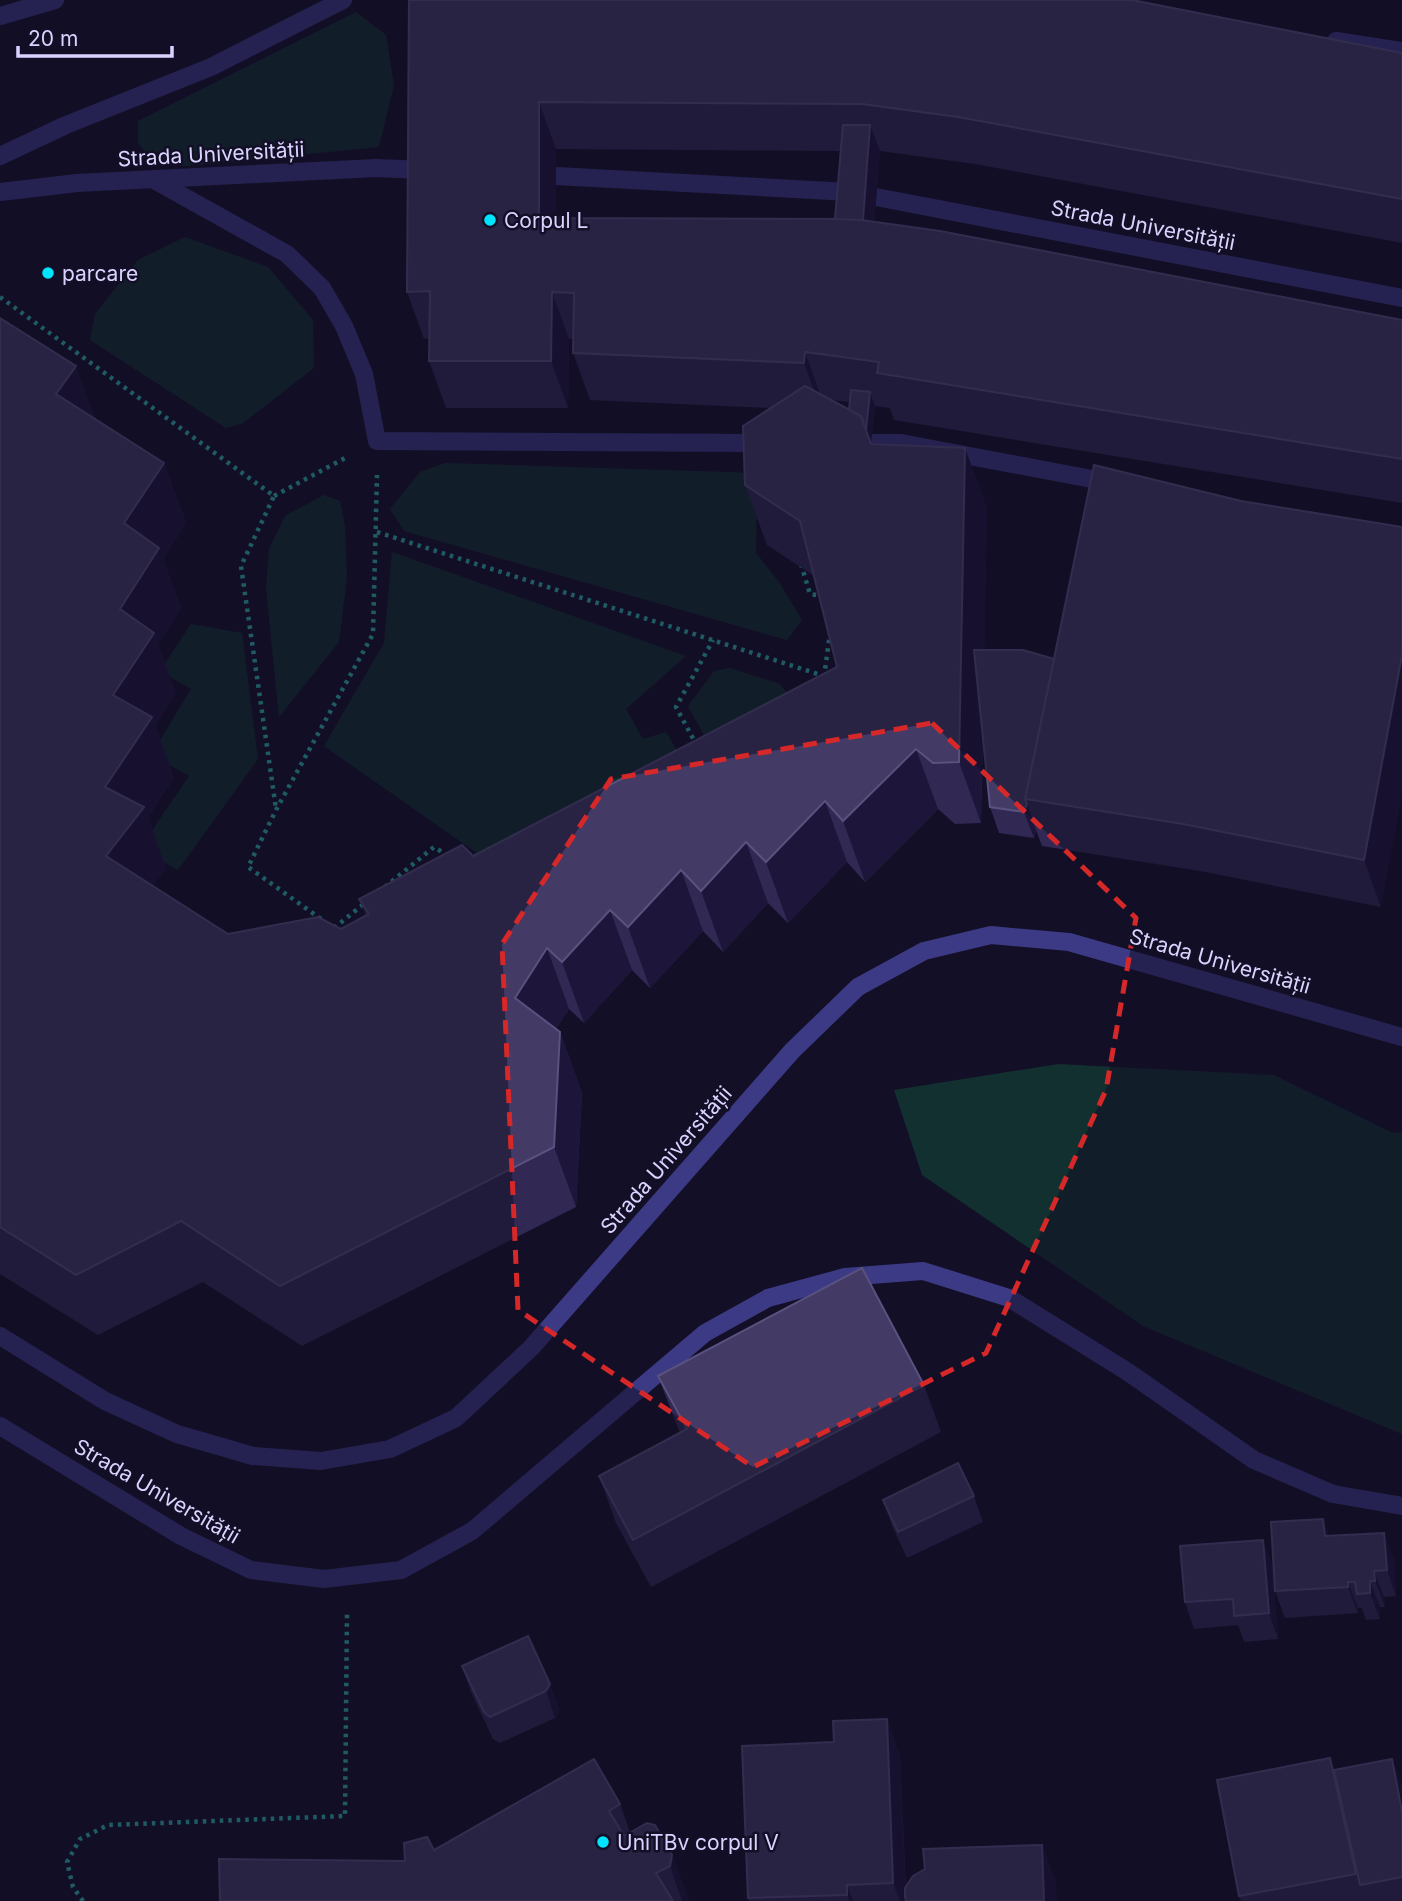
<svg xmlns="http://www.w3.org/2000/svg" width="1402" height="1901" viewBox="0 0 1402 1901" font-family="Inter,sans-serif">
<rect width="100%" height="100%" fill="#130f26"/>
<g fill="#12302f">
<polygon points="356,12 386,35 394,85 379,147 187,166 155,165 138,143 138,121"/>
<polygon points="185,237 268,267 313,320 314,368 243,423 226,428 90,340 95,314 138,260"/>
<polygon points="445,463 757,473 756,553 779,582 802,620 787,640 404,531 390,509 420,472"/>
<polygon points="324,495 340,501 345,526 347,577 339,642 279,717 266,588 269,549 285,516"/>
<polygon points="392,552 686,656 626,709 643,739 666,732 688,769 494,865 324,746 384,643"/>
<polygon points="191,624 242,633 258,759 178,870 140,848 189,776 151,755 191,689 160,671"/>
<polygon points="730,668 780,684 801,711 705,737 688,706 714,671"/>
<polygon points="1058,1064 1274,1075 1393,1133 1402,1132 1402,1434 1143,1326 922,1175 894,1090"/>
</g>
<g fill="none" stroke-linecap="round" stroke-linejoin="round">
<g stroke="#2fb8b0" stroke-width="4.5" stroke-dasharray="3.5 5" stroke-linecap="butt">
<polyline points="0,297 274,496 241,566 276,809"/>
<polyline points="274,496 347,457"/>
<polyline points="377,532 824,676"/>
<polyline points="801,564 810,594 823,596"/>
<polyline points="824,677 830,633"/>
<polyline points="697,746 676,707 713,640"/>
<polyline points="385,887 434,847 450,857"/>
<polyline points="321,919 248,867 276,810 373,634 377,475"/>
<polyline points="334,928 365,903"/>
<polyline points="83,1901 73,1887 67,1862 80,1839 108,1825 345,1816 347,1612"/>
</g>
<g stroke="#3d3a85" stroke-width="18">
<polyline points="0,16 55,0"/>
<polyline points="1336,41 1402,51"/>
<polyline points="0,156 66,125 211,67 343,0"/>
<polyline points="154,180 287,254 322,288 344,326 364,374 377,441 767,443"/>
<polyline points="848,443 901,443 1113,483"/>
</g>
<g stroke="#3d3a85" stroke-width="18">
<polyline points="556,176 849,192"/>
<polyline points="0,192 77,183 376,168 425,170"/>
<polyline points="876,197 1402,298"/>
<polyline points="0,1336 105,1401 177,1434 253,1456 321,1461 390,1449 456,1418 531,1348 792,1051 858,987 924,951 991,935 1069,942 1402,1037"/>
<polyline points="0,1426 181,1536 251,1570 324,1579 401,1570 472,1531 705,1333 768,1298 845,1277 923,1271 1009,1298 1128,1372 1254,1460 1333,1494 1402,1506"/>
</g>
</g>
<g fill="#312854" fill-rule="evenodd">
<path d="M409 0 1402 53V243L975 164 880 151 874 222 1402 320V503L894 420 890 408 875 406 871 443 965 448 987 509 984 650 1054 659 1241 501 1381 907 1200 871 1042 846 1036 830 1034 838 999 833 990 807 983 736 981 823 955 824 938 809 865 882 847 862 788 923 768 903 723 952 703 931 650 988 632 970 584 1023 569 1009 556 1029 560 1032 582 1093 576 1207 302 1346 203 1282 98 1335 0 1274V318L95 419 164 463 186 523 163 559 181 608 158 644 176 694 155 725 174 778 148 817 166 868 152 886 228 934 341 929 366 916 359 899 473 856 837 667 814 576 767 545 745 485 771 408 590 400 573 353V339H569L568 408H446L429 361 430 338 424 339 407 292ZM556 149 840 151 835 219 556 218ZM830 400 850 402 849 410Z"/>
<polygon points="658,1376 924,1385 941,1432 651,1587 616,1523 599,1476 680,1433 676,1423"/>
<polygon points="974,1496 983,1522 907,1558 892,1526 883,1500"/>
<polygon points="1329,1536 1394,1559 1396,1596 1384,1597 1385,1607 1380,1607 1380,1619 1366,1620 1362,1608 1358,1608 1358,1613 1285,1618 1275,1591"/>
<polygon points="1263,1540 1272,1566 1278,1639 1244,1642 1238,1625 1194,1629 1185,1602"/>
<polygon points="462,1666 550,1684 559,1710 555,1718 500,1743 493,1739 471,1692"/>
<polygon points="887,1719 900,1757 906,1888 1042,1845 1056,1883 906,1901 749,1901 748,1898 834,1742"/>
<polygon points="1330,1758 1334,1770 1392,1759 1402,1787 1402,1901 1241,1901 1239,1896"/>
<polygon points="620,1804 630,1832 672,1855 689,1901 220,1901 405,1861 434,1850"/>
</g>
<g fill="#1d163a">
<polygon points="539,102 556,149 556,265 539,218"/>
<polygon points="870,125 880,151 871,266 861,240"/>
<polygon points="552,292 569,339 568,408 551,361"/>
<polygon points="805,352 822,399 821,410 804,363"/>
<polygon points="76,366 98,426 56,394"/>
<polygon points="870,392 875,406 871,443 864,456"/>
<polygon points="965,448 987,509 981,823 959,762"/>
<polygon points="164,463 186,523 163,559 181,608 158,644 176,694 155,725 174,778 148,817 166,868 128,917 106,856 105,787 120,609 124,523"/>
<polygon points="1402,655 1402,795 1381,907 1364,860"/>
<polygon points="916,749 938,809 865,882 843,821"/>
<polygon points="825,801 847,862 788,923 766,862"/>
<polygon points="1027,804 1036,830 1034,838 1024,812"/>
<polygon points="746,842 768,903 723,952 701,891"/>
<polygon points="681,870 703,931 650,988 628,927"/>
<polygon points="610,910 632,970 584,1023 562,962"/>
<polygon points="547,948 569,1009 537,1058 515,998"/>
<polygon points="560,1032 582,1093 576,1207 554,1147"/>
<polygon points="1323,1519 1332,1545 1325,1536"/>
<polygon points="1384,1533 1394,1559 1396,1596 1387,1570"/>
<polygon points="1263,1540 1272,1566 1278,1639 1269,1613"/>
<polygon points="1374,1571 1384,1597 1385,1607 1375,1581"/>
<polygon points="1370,1581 1380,1607 1380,1619 1370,1593"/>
<polygon points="1348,1582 1358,1608 1358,1613 1348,1587"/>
<polygon points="550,1684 559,1710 555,1718 546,1691"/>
<polygon points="887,1719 900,1757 906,1901 900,1901 893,1883"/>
<polygon points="1330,1758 1344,1796 1360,1885 1356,1874"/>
<polygon points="1392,1759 1402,1785 1402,1812"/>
<polygon points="1042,1845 1056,1883 1057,1901 1044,1901"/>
<polygon points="672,1855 689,1901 682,1901 670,1866"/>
<polygon points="847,1885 853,1901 850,1901 847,1895"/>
</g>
<g fill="#433a66" stroke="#5a527e" stroke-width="2">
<polygon points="409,0 1132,0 1402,53 1402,199 958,117 862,104 539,102 539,218 854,219 940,231 1402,320 1402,459 877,373 879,362 805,352 804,363 573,353 574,293 552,292 551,361 429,361 430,291 407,292"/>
<polygon points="843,125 870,125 863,220 835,219"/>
<polygon points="0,318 76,366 56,394 164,463 124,523 159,548 120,609 154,633 113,695 152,717 105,787 144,807 106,856 228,934 318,917 341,929 369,914 359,899 462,845 473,856 837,667 800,521 745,485 743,426 805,386 861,416 871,444 965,448 959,762 933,763 916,749 843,821 825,801 766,862 746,842 701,891 681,870 628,927 610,910 562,962 547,948 515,998 560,1032 554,1147 280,1286 181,1221 76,1275 0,1227"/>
<polygon points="851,390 870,392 866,430 861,416 849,410"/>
<polygon points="1094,465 1241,501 1402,527 1402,655 1364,860 1183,824 1025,799"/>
<polygon points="974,650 1023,650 1054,659 1025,799 1027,804 1024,812 990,807"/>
<polygon points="862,1268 924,1385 633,1540 599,1476 687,1429 658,1376"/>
<polygon points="958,1463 974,1496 898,1532 883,1500"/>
<polygon points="1323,1519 1325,1536 1384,1533 1387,1570 1374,1571 1375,1581 1370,1581 1370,1593 1357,1594 1355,1582 1348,1582 1348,1587 1275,1591 1271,1522"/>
<polygon points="1263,1540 1269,1613 1234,1616 1233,1599 1185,1602 1180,1546"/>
<polygon points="528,1636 550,1684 546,1691 490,1717 484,1712 462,1666"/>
<polygon points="887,1719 893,1883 847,1885 847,1895 748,1898 742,1746 834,1742 833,1721"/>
<polygon points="1330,1758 1356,1874 1239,1896 1217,1780"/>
<polygon points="594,1759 620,1804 609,1811 624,1836 647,1823 655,1825 672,1855 670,1866 656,1873 673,1901 220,1901 219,1859 405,1861 404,1843 427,1837 434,1850"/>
<polygon points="1392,1759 1402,1812 1402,1877 1360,1885 1334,1770"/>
<polygon points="1042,1845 1044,1901 906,1901 905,1897 905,1888 913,1876 925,1869 923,1849"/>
</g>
<path d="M0 0H1402V1901H0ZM932 723 1136 918 1106 1090 986 1353 753 1467 518 1310 502 944 611 779Z" fill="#130f26" fill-opacity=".55" fill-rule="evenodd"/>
<path fill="none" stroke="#d62828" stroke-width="5" stroke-dasharray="14 9" stroke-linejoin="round" d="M932 723 1136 918 1106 1090 986 1353 753 1467 518 1310 502 944 611 779Z"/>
<g fill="#00e5ff" stroke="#130f26" stroke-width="2.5">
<circle cx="490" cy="220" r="7"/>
<circle cx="48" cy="273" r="7"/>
<circle cx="603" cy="1842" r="7"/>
</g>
<g text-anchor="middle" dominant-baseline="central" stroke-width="5" stroke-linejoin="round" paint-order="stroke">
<g font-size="21" fill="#d9d4ff" stroke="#130f26">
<text transform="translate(211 154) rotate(-3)">Strada Universității</text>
<text transform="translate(1143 225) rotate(11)">Strada Universității</text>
<text transform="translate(1220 961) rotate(16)">Strada Universității</text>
<text transform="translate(666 1160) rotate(-49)">Strada Universității</text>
<text transform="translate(157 1491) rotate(30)">Strada Universității</text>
</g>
<g font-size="21" fill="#d9d4ff" stroke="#130f26" text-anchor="start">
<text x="504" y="220">Corpul L</text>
<text x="62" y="273">parcare</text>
<text x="617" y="1842">UniTBv corpul V</text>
</g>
</g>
<path d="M18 46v10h154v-10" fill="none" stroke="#d9d4ff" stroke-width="3.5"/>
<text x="28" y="46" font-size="21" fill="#d9d4ff" stroke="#130f26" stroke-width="5" paint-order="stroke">20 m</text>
</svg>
